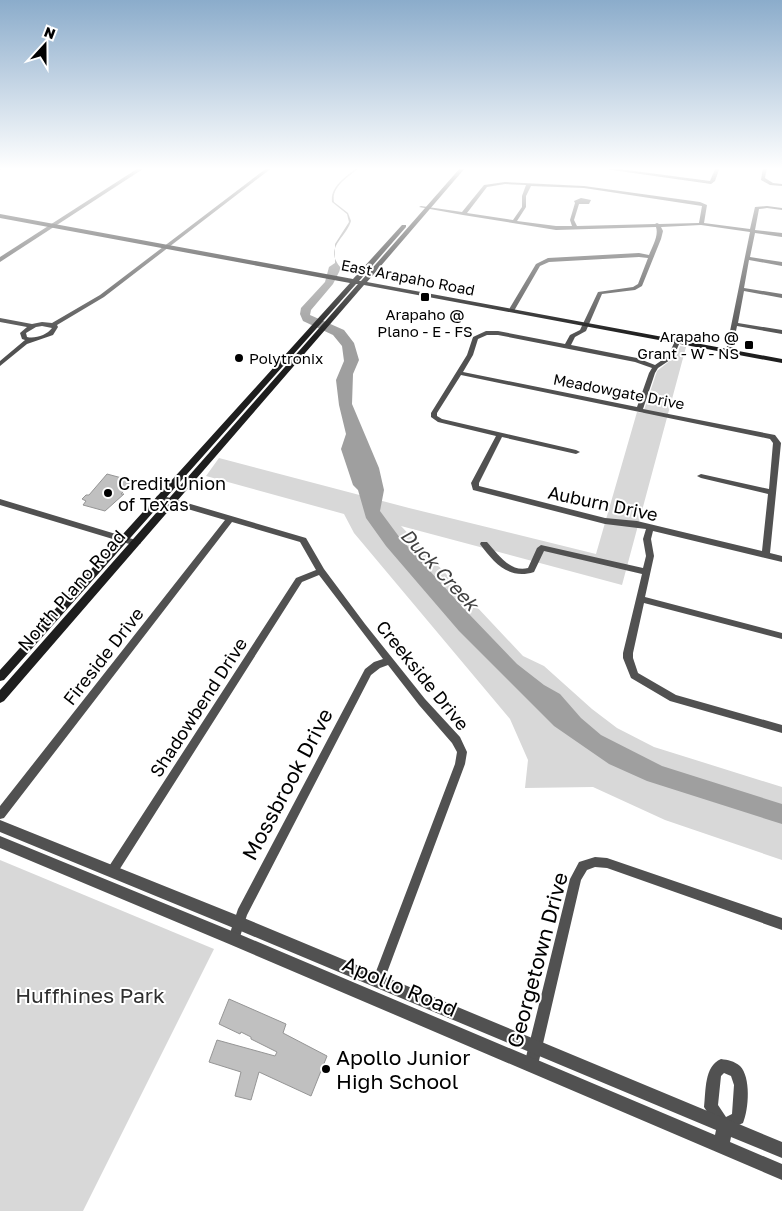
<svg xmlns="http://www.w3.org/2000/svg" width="782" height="1211" viewBox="0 0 782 1211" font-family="'Golos Text',sans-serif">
<rect width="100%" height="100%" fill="#fff"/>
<g fill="#d8d8d8">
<polygon points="680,346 686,347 622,585 401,526 523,656 544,666 592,709 617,728 654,747 782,787 782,860 665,820 593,787 525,788 528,760 510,719 354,533 344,514 206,476 219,458 409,508 596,554 637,412 643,413 657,371 677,355"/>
<polygon points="0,860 214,949 83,1211 0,1211"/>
</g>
<path fill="#9f9f9f" d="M358 167H360C350 176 331 186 334 202L348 213 351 221C346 238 323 248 341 268L333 284 311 310 310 315 344 330 354 343 359 360 353 374 352 404 379 468 384 490 380 511 400 538 468 613 517 664 544 685 560 694 581 718 601 735 662 766 782 804V824L647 781 609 764 554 726 459 631 386 546 366 518 358 490 353 485 341 449 346 434 339 405 336 380 344 361 342 346 333 335 303 321 300 314 301 308 325 282 329 267 335 263V244L349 222 347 214 332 202C330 186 347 176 358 167Z"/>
<g fill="#c0c0c0" stroke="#959595">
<polygon points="107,474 133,481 121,494 124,494 105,511 83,505 86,501 82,499 86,495 89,495"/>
<polygon points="229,999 286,1024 283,1033 327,1056 311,1096 259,1072 251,1100 235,1096 241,1072 209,1062 217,1040 275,1056 277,1052 251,1039 251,1037 241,1032 240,1034 219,1024"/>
</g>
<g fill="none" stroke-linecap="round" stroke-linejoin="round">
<g fill="#515151" fill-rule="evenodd">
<polygon points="0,167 6,167 0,170"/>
<path d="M268 167H273L104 297 57 325 58 327 53 335 27 344 0 366V361L25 340 22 339 20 333 27 327 0 322V318L32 324 42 322 52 323 100 295ZM42 326 52 328C47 335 35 339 27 337L26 333 36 327Z"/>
<polygon points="591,167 604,167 710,181 716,167 720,167 715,181 711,184"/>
<polygon points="763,167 767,167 765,178 773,183 782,184 782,186 770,185 761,180"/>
<path d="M505 182 584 186 700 202 707 205 704 223 750 229 755 207 767 206 782 208V210L767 208 759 209 755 230 782 233V237L755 233 750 257 782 262V266L749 260 744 288 782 294V298L744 291 738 323 782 330V334L737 326 732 351 729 353 726 351 750 232 701 225 661 227 663 231 661 239 642 286 635 290 602 294 586 331 575 337 571 345 637 358 655 365 668 356 675 341H679L680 342 673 358 658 368 655 373 643 409 775 435 781 443 770 553 782 556V562L653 531 651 539 654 556 645 597 782 633V639L644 603 633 653V658L638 673 676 695 782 725V733L670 701 631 678 623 658V653L642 574 544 551 534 572C509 580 494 563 480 544L481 542H487C497 553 510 573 528 568L537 548 541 545 643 568 646 556 643 539 646 529 605 524 473 490 471 483 496 436 438 422 431 417V413L467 355 473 337 486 331H498L565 344 570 335 580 330 598 292 633 287 638 284 648 258 639 257 549 262 540 266 514 311 509 312 508 311 536 264 548 258 639 253 649 255C652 247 659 236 656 227L556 230 463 215 419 207 421 206 462 212 484 185ZM505 184 526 185 522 196V207L513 220 467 213 487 187ZM531 186 584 188 702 206 699 223 659 224 657 223 655 224 577 226 574 220 579 204H589L591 200 581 198 574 201 575 203 570 220 572 226H556L517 221 526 207V196ZM487 335H498L635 362 652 368 649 373 637 407 463 372 473 355 478 339ZM461 375 770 439 773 443 769 489 701 474 697 476 701 478 768 494 762 551 637 521 605 518 479 486V483L502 437 576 454 580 452 576 450 442 419 437 416V413Z"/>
<polygon points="160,495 306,538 324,569 365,624 425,699 460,737 467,752 465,764 382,986 378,988 374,986 372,982 455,764 457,752 452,743 419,705 388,665 380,668 371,675 247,915 238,943 234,945 230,943 228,939 238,909 365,669 374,662 383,659 319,575 302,582 116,875 112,876 108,875 106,871 296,578 316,570 300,542 232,522 4,818 0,819 0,806 225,520 157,500 156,498 157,496"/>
<polygon points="595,857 607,858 782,918 782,930 607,868 595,867 587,870 581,880 538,1065 536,1070 531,1072 526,1070 524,1065 570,879 579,862"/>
<path d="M721 1059C728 1060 734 1061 740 1066 751 1077 749 1109 743 1123L724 1132 719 1130 704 1107C706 1091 704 1066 721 1059ZM724 1073 731 1076 734 1085 732 1114 726 1117 718 1105 721 1076Z"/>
</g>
<g fill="#515151" fill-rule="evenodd">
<polygon points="140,167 146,167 0,262 0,257"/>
<polygon points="0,499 139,541 141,543 136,546 0,505"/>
<polygon points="0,820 239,916 782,1142 782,1158 731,1137 730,1142 782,1164 782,1180 229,944 0,848 0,836 239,934 715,1135 716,1130 236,929 0,832"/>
</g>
<polygon fill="#1e1e1e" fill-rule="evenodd" points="461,167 466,167 367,282 782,359 782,363 364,285 4,701 0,703 0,690 358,284 356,284 4,680 0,681 0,670 350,283 0,218 0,214 353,279 402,225 406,225 406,227 359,281 361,281"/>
</g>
<linearGradient id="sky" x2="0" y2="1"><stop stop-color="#8baccb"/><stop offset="0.5" stop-color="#fff"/><stop offset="1" stop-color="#fff" stop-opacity="0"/></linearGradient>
<rect width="782" height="337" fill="url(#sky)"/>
<g fill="#000" stroke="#fff" stroke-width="2">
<rect x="420" y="292" width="10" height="10" rx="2.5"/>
<rect x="744" y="340" width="10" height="10" rx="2.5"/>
<circle cx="239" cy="358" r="5"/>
<circle cx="108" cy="493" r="5"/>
<circle cx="326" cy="1069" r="5"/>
</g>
<g text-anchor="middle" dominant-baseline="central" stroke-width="4" stroke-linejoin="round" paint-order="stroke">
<g font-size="15" fill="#000" stroke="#fff">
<text transform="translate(408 277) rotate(11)">East Arapaho Road</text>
<text transform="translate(619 391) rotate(11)">Meadowgate Drive</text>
</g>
<g font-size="15" fill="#000" stroke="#fff">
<text x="425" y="314">Arapaho @<tspan x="425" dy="17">Plano - E - FS</tspan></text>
<text x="739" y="336" text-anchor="end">Arapaho @<tspan x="739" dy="17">Grant - W - NS</tspan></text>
<text x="249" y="358" text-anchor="start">Polytronix</text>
</g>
<g font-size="18" fill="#000" stroke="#fff" text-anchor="start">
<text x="118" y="483">Credit Union<tspan x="118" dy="21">of Texas</tspan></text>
</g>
<g font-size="18" fill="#000" stroke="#fff">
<text transform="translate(603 503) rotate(12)">Auburn Drive</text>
<text transform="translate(71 590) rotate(-49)">North Plano Road</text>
<text transform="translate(103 656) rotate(-52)">Fireside Drive</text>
<text transform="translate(423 675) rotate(51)">Creekside Drive</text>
<text transform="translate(198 707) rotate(-57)">Shadowbend Drive</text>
</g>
<g font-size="19" font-style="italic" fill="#404040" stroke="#fff">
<text transform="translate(440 569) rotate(47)">Duck Creek</text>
</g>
<g font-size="21" fill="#000" stroke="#fff">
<text transform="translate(287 784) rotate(-62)">Mossbrook Drive</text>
<text transform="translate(537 960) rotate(-75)">Georgetown Drive</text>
<text transform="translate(400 986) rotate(23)">Apollo Road</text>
</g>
<g font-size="21" fill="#2f2f2f" stroke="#fff">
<text x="90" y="995">Huffhines Park</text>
</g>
<g font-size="21" fill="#000" stroke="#fff" text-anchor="start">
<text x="336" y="1057">Apollo Junior<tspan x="336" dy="24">High School</tspan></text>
</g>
</g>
<g transform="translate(45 45) rotate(21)" stroke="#ffffff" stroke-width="4" paint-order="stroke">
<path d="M0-4L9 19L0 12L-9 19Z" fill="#000000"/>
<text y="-8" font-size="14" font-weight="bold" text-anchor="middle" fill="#000000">N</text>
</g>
</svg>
